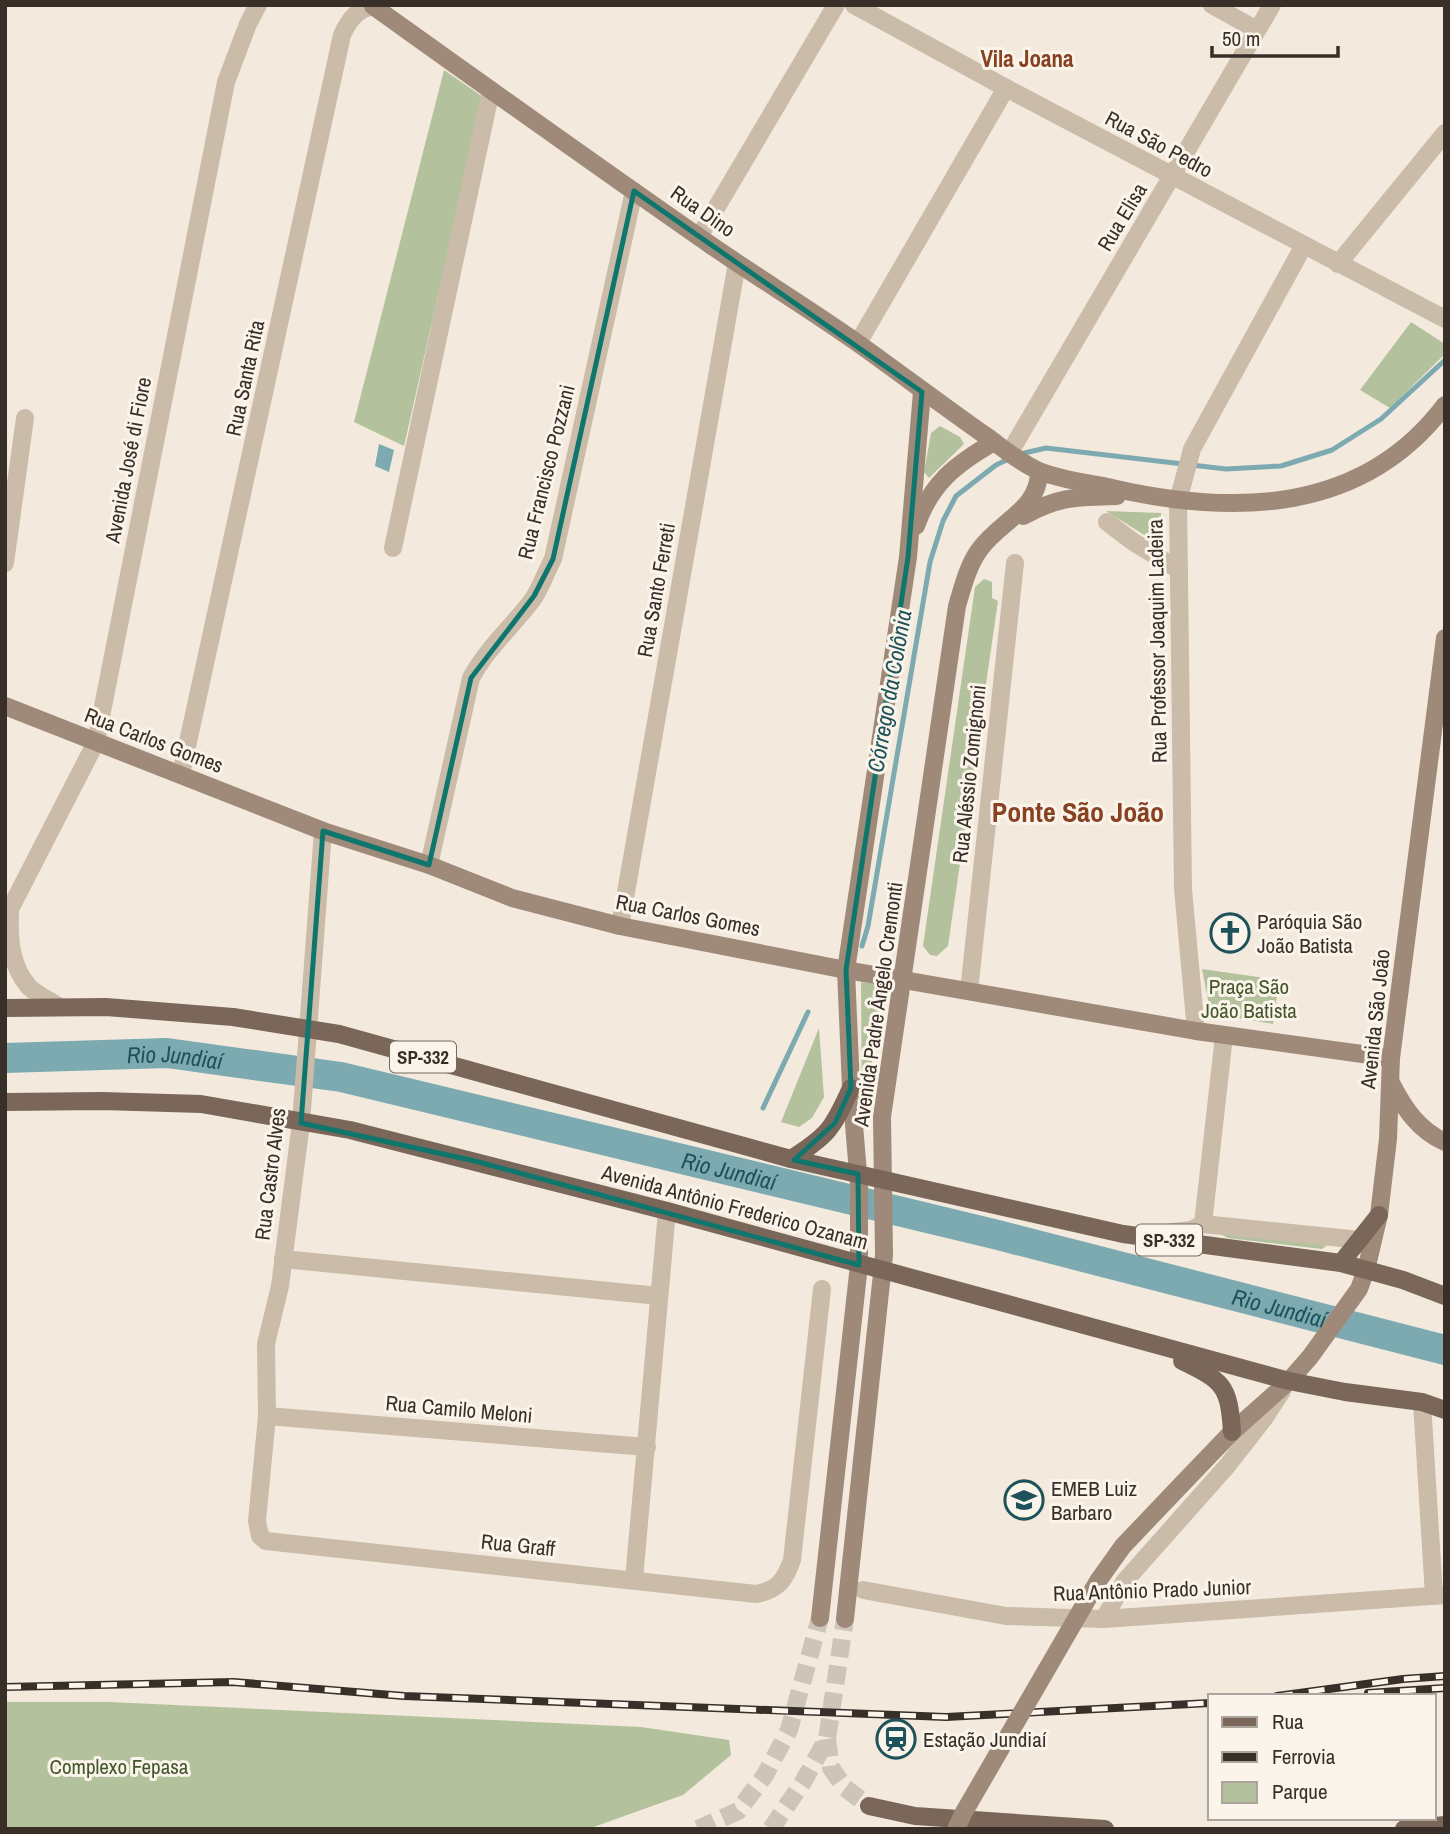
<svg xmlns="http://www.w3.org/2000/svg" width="1450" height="1834" viewBox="0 0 1450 1834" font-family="'Archivo Narrow',sans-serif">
<rect width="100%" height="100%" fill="#f3eadd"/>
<g fill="#b3c29d">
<polygon points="444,70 483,97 404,446 354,422"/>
<polygon points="1411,322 1445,344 1445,354 1390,408 1360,390"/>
<polygon points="940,426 960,437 964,444 929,478 924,472 931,433"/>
<polygon points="1106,511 1161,513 1162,546"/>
<polygon points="984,579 992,582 992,598 998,601 948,946 937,956 930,955 923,946 975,587"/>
<polygon points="1202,969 1279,980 1273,1024 1219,1015 1210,1010"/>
<polygon points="861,982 885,985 862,1121"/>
<polygon points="819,1028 824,1097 812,1118 799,1127 781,1122"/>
<polygon points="1218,1233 1325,1240 1326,1246 1322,1249 1313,1248 1228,1238"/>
<polygon points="5,1702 110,1702 641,1727 729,1740 731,1755 683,1795 588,1829 5,1829"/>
</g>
<polygon fill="#7caab0" points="379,444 394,450 389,472 375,466"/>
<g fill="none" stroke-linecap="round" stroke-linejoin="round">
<g stroke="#7caab0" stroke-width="5">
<polyline points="1020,454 1046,448 1226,469 1281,466 1332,450 1381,419 1445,360"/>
<polyline points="862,946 868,926 930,562 943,521 956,496 996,465 1011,458"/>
<polyline points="763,1108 808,1012"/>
</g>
<path stroke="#7caab0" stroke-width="30" id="s1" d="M5 1058 167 1053 341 1077 998 1235 1445 1350"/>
<g stroke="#cec5b9" stroke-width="18" stroke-dasharray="18 9" stroke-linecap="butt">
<polyline points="698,1829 738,1811 765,1775 789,1730 820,1618"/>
<polyline points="771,1829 803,1782 827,1739 845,1619"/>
</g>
<polyline stroke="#cec5b9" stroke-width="18" stroke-dasharray="18 9" stroke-linecap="butt" points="827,1739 831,1768 845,1788 869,1806"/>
<g stroke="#cbbba9" stroke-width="18">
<polyline points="854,5 1006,88 1445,319"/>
<polyline points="1212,5 1257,30"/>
<polyline points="699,237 836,5"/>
<polyline points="1338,264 1445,133"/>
<polyline points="858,343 1006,88"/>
<polyline points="1010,452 1272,5"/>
<polyline points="1107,522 1132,541 1179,570"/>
<polyline points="393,548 491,90"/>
<polyline points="5,563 25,418"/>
<path d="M181 774 342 35C349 20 356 10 373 6"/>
<path d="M323 831 301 1123 280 1286 266 1344 267 1416 257 1521 260 1536 266 1541 756 1594C778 1590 785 1580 792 1560L822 1289"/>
<path d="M429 865 471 678C487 648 513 626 533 599 541 587 546 572 553 559L634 191"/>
<polyline points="620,926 737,263"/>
<polyline points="969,991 1015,563"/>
<polyline points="1196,1031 1183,889 1178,501 1192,449 1304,245"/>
<polyline points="1203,1224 1224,1036"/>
<polyline points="1156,1234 1191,1230 1203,1224 1360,1240"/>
<polyline points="283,1259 659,1296"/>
<polyline points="1422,1402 1434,1596"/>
<polyline points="267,1416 647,1447"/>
<polyline points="634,1579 667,1211"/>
<polyline points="863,1590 1006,1616 1104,1619 1445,1595"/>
<polyline points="1104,1619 1124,1582 1227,1466 1263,1420 1282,1391"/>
</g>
<g stroke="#cbbba9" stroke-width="18">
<path d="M10 911C9 939 10 965 29 987 36 994 49 1000 58 1006"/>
<polyline points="5,919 96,742 226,82 248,24 258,5"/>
</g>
<g stroke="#9f8a7a" stroke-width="18">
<path d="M373 6C485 86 598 167 712 246 760 279 811 310 859 344 901 374 943 406 986 436 1003 448 1020 463 1039 471 1061 480 1089 483 1112 488 1234 516 1363 514 1445 405"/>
<path d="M1023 516C1060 496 1076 497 1117 496"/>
<path d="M916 526C931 483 956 464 994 442"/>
<polyline points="5,706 323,831 429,865 512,898 620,926 846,970 1196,1031 1391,1058"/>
<path d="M1391 1083C1404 1108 1418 1130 1445 1142"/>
<polyline points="1183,1483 1232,1432 1289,1381 1310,1357 1359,1289 1366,1270 1379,1215 1388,1139 1391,1058 1445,638"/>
<polyline points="820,1618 859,1265 859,1185 851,1088 846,970 908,557 922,392"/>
<path d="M845 1619 884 1255 882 1117 957 606C963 586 968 565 980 549 1000 521 1039 509 1039 472"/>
</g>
<g stroke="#7a675a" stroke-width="18">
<polyline points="5,1008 106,1007 233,1017 339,1034 791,1159 1123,1234 1341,1263 1403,1280 1445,1296"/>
<polyline points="5,1102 102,1101 201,1104 350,1130 667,1211 1289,1381 1345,1392 1422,1402 1445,1410"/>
<path d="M791 1159C829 1135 833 1128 851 1088"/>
<polyline points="1341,1263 1379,1215"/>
<path d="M1182 1361C1223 1381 1229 1385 1232 1432"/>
<polyline points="869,1806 915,1816 1105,1829"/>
<polyline points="1404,1829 1445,1825"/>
</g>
<g stroke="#382f29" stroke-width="8">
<g id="rail">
<polyline points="5,1687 233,1682 404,1696 946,1717 1210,1703"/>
<polyline points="1368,1693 1445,1688"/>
<polyline points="1277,1696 1403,1679 1445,1676"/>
</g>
</g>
<use href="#rail" stroke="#faf4ea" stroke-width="5" stroke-dasharray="16" stroke-linecap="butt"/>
<polyline stroke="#9f8a7a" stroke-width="18" points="956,1829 964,1812 1098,1581 1123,1546 1183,1483"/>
</g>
<path fill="none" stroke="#0f766e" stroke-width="5" stroke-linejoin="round" d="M634 191 922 392 908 557 846 970 851 1088 835 1123 794 1160 858 1174 859 1265 475 1161 301 1123 323 831 429 865 471 678 534 596 553 559Z"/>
<defs>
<g id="church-ring" transform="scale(2.0125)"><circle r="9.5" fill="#faf4ea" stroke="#1e525a" stroke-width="1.5"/><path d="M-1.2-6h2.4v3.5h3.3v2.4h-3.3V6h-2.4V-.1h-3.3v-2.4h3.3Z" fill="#1e525a"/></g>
<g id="school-ring" transform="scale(2.0125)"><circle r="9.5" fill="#faf4ea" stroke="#1e525a" stroke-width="1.5"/><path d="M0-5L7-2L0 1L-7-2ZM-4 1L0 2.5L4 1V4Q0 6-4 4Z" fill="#1e525a"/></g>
<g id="station-ring" transform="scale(2.0125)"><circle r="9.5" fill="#faf4ea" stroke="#1e525a" stroke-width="1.5"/><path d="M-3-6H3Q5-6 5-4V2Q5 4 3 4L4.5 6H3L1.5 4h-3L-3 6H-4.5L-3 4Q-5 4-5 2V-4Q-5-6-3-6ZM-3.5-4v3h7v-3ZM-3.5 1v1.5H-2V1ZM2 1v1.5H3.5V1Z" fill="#1e525a"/></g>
</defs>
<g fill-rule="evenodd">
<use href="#church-ring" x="1230" y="933"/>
<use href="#school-ring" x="1024" y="1500"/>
<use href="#station-ring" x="896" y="1739"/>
</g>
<g text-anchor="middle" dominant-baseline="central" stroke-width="6" stroke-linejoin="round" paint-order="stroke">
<g fill="#faf4ea" stroke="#726a63" stroke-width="2">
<rect x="390" y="1041.5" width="66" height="31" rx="5"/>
<rect x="1136" y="1224.5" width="66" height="31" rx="5"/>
</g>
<g font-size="19" font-weight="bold" fill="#382f29">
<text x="423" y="1057">SP-332</text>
<text x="1169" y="1240">SP-332</text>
</g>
<g font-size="21" fill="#382f29" stroke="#faf4ea">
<text transform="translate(1159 144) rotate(28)">Rua São Pedro</text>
<text transform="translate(703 211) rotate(35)">Rua Dino</text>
<text transform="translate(1122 217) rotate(-59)">Rua Elisa</text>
<text transform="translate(245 378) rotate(-78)">Rua Santa Rita</text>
<text transform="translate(128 460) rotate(-79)">Avenida José di Fiore</text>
<text transform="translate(546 472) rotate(-76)">Rua Francisco Pozzani</text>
<text transform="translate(656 590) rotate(-80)">Rua Santo Ferreti</text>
<text transform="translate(1157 641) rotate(-91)">Rua Professor Joaquim Ladeira</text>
<text transform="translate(154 740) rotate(21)">Rua Carlos Gomes</text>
<text transform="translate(969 774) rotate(-84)">Rua Aléssio Zomignoni</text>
<text transform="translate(688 915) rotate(11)">Rua Carlos Gomes</text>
<text transform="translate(878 1004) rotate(-82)">Avenida Padre Ângelo Cremonti</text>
<text transform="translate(1375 1019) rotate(-84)">Avenida São João</text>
<text transform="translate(270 1174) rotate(-83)">Rua Castro Alves</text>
<text transform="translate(735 1207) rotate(15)">Avenida Antônio Frederico Ozanam</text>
<text transform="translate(459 1409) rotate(5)">Rua Camilo Meloni</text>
<text transform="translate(518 1545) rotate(6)">Rua Graff</text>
<text transform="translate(1152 1590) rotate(-2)">Rua Antônio Prado Junior</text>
</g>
<g font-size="21" fill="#382f29" stroke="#faf4ea" text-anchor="start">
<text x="1257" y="921">Paróquia São<tspan x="1257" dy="24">João Batista</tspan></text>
<text x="1051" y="1488">EMEB Luiz<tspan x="1051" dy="24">Barbaro</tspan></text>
<text x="923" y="1739">Estação Jundiaí</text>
</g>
<g font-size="21" fill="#44572c" stroke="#faf4ea">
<text x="1249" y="986">Praça São<tspan x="1249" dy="24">João Batista</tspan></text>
<text x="119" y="1766">Complexo Fepasa</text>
</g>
<g font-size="23" font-weight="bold" fill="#884121" stroke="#faf4ea">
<text x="1027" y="58">Vila Joana</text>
</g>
<g font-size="23" font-style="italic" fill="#1e525a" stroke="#faf4ea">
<text transform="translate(889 691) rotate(-80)">Córrego da Colônia</text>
<text stroke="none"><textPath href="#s1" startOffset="170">Rio Jundiaí</textPath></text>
<text stroke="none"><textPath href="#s1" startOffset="737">Rio Jundiaí</textPath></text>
<text stroke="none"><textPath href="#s1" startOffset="1304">Rio Jundiaí</textPath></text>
</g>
<g font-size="28" font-weight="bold" fill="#884121" stroke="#faf4ea">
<text x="1078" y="812">Ponte São João</text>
</g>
</g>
<rect width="1450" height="1834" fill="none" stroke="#382f29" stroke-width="14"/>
<rect x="1208" y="1694" width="228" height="126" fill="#faf4ea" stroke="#aca59d" stroke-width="2"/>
<rect x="1222" y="1717" width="35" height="10" fill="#7a675a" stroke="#aca59d" stroke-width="2"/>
<text x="1272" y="1729" font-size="21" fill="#382f29">Rua</text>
<rect x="1222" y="1752" width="35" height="10" fill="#382f29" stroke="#aca59d" stroke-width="2"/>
<text x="1272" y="1764" font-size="21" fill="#382f29">Ferrovia</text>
<rect x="1222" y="1782" width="35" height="21" fill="#b3c29d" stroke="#aca59d" stroke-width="2"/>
<text x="1272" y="1799" font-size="21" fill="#382f29">Parque</text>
<path d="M1212 46v10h126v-10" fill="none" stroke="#382f29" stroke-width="3.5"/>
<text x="1222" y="46" font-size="21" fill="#382f29" stroke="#faf4ea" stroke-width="5" paint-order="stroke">50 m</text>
</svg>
